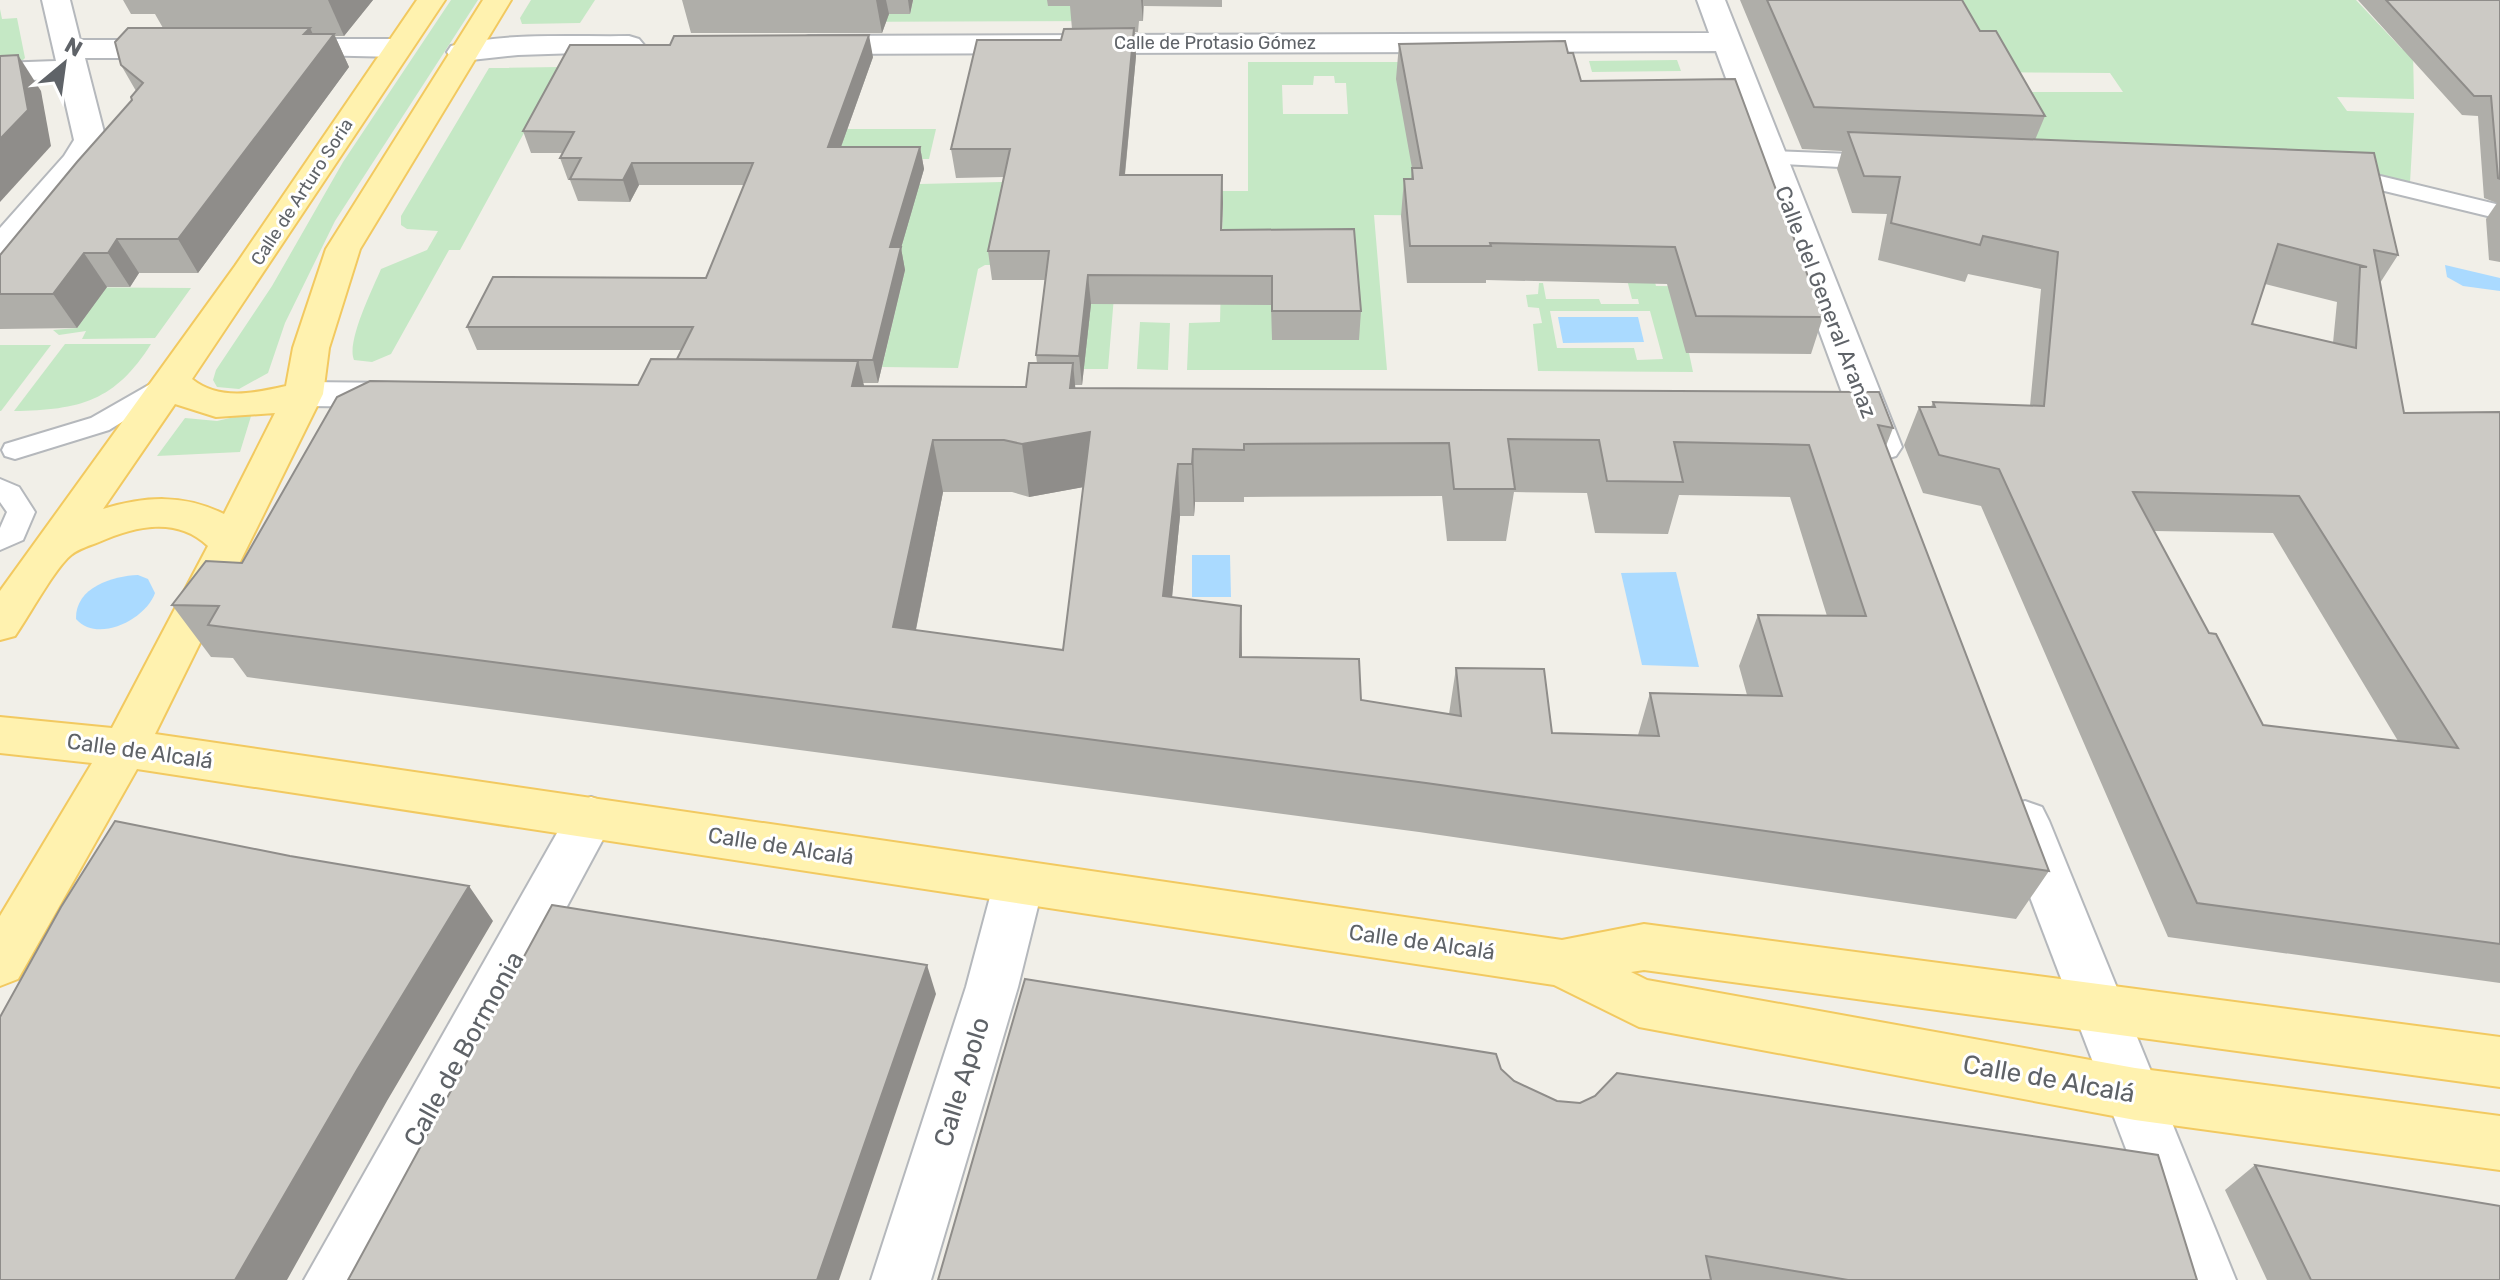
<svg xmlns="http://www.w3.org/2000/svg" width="2500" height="1280" viewBox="0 0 2500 1280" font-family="Rubik,sans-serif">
<rect width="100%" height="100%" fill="#f1efe8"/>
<g fill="#c5e8c5" fill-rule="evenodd">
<polygon points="451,0 478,0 335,221 285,323 268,373 239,389 217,387 213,380 216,370 272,286 343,162"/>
<polygon points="531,0 595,0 580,23 522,24 520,18"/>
<polygon points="826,0 910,14 913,0 1080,0 1123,21 818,22"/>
<polygon points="1925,0 2356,0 2402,49 2413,51 2414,99 2337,97 2347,111 2414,113 2410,183 2027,156 1991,92 2123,92 2110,73 1965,72"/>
<polygon points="0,9 2,19 17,18 25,58 23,60 0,62"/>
<polygon points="1677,60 1681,71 1592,72 1589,61"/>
<path d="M1248 62H1470L1629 188 1656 286 1763 287 1686 353H1689L1693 372 1538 371 1533 324 1542 323 1539 308 1528 307 1526 295 1538 294 1539 283H1543L1546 299H1599L1601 304H1639L1638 299H1632L1611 217 1374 215 1387 370H1187L1189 323 1220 322 1223 203 1118 248 1108 369H1083L1094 264 985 265 978 269 958 368 882 367 905 269 743 235 920 184 1002 182 998 204 1121 201 1124 191H1248ZM1314 76H1334L1335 83H1346L1348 114H1283L1282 85H1313ZM1550 311H1650L1663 359 1637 360 1634 348H1557Z"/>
<path d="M560 67 460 250H449L391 354 372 362 354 360C346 342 373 288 381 269L427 250 438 231 407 229 401 225V216L489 68Z"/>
<polygon points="830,129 936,129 929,159 820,159"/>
<polygon points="28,287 191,288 155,338 82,339 86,331 59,335 53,330 77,328 96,301"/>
<polygon points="1140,322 1170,323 1168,370 1137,369"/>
<path d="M65 344H151C115 401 80 410 14 411Z"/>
<polygon points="0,345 51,345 1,411 0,411"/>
<polygon points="252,413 240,452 157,456 185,418 217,421"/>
</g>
<g fill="#aadaff">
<polygon points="2445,265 2500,278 2500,291 2463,286 2447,277"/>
<polygon points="1558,317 1638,317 1644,342 1563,343"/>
<polygon points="1192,555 1230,555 1231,597 1192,597"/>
<polygon points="1676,572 1699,667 1642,665 1621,573"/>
<path d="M138 575 148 579 155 593C146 619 98 644 76 619 75 587 113 576 138 575Z"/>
</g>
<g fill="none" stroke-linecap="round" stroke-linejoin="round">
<g stroke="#b5b8bc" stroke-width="4">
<g id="service">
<polygon points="1772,151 1878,155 1889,162 1878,169 1764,163 1761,158 1764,153"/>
<polygon points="2342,172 2368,173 2500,205 2500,219 2368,187 2334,184 2331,179"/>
<polygon points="168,374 177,376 181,382 177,388 109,430 15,459 5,456 2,450 5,444 91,418"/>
<polygon points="0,479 19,487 35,512 23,540 0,550 0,528 7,512 0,502"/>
</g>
</g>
<g stroke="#b5b8bc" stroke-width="4">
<g id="minor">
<polygon points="42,0 70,0 80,40 175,40 186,43 190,49 186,55 175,58 85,58 106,140 89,168 12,256 0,259 0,228 64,156 74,140 60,79 0,81 0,63 56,61"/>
<polygon points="1697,0 1725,0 1902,447 1896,456 1882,460 1868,456 1862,447 1716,51 809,54 799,51 794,45 799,39 809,36 1709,33"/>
<path d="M629 36 639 39 644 45 639 51 518 55 462 61 451 58 447 52 451 46C508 32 571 37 629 36Z"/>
<polygon points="280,39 397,39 408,42 412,48 408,54 397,57 269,54 265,48 269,42"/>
<polygon points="304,382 402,383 415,386 421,395 415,404 402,407 304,406 291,403 285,394 291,385"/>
<polygon points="591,797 608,803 615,817 366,1280 304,1280 574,803"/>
<polygon points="2025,801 2042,807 2049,821 2236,1280 2176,1280 2001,821 2008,807"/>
<polygon points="1019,861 1037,867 1044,882 1018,987 931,1280 871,1280 966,987 994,882 1001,867"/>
</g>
</g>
<g stroke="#f2c960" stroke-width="4">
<path id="primary" d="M417 0H445L192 379C219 401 255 393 286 386L293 348 326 249 483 0H511L360 249 329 348 323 394 155 734 1562 940 1644 924 2500 1037V1087L1644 970 1631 972 1647 980 2135 1068 2500 1116V1170L2135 1120 1639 1027 1554 985 137 769 18 979 0 986V916L92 763 0 753V717L112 728 208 546C177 516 135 526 99 542 91 545 78 549 71 555 55 568 29 616 15 636L0 640V591L235 266ZM175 404 216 417 275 413 224 514C183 494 146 496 103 509Z"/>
</g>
<use href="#service" fill="#fff" fill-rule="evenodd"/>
<use href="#minor" fill="#fff" fill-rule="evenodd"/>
<use href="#primary" fill="#fff2af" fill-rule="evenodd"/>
</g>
<g fill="#afaea9" fill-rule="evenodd">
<polygon points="123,0 373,0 344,36 335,36 349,67 198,273 139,273 130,287 107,287 77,328 0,329 0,255 132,100 136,91 121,65 163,28 155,14 131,14"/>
<polygon points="682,0 913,0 910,14 889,14 882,33 691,33"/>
<path d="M1047 0H1222V7L1144 6 1143 21H1139L1138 32H1135L1136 56 1125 175H1222V230L1361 311 1359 340H1272L1271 305 1091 304 1082 385H1075V388L1860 392 1863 386 1865 392 1893 428 1886 446 2049 871 2016 919 1419 832 247 677 233 658 211 657 172 605 242 563 638 385 677 360 682 350H477L467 327 706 278 744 185H639L630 202 578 201 570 180H568L560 158 562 153H531L523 131 873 57 841 147H920L924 169 901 248 905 270 878 383H863L864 386 1026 387 1037 363 1036 355 1045 280H992L988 251 1004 177 956 178 951 149 1072 29 1070 6H1048ZM1083 487 1063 650 916 630 943 492H1012L1029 497ZM1514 492 1587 493 1595 533 1668 534 1679 495 1790 497 1827 616 1758 615 1739 666 1747 695 1650 693 1638 735 1552 733 1456 668 1449 714 1361 700 1242 657 1241 606 1172 597 1180 516H1194L1195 502H1244V497L1442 496 1447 541H1506Z"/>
<path d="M1740 0H1962L1980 31 2045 116 2035 140 2398 255 2380 283 2404 413 2500 412V983L2168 937 1981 506 1923 493 1904 445 1919 407H1931L1933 402 2030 406 2041 289 1968 274 1965 282 1878 260 1887 214 1852 213 1837 169 1842 151 1802 149ZM2265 284 2337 302 2333 343 2252 324ZM2154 531 2273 533 2398 741 2263 725 2209 633Z"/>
<polygon points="2358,0 2500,0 2500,262 2489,260 2486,219 2497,203 2484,198 2478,116 2462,115"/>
<polygon points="1399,44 1568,53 1581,81 1823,317 1811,354 1686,353 1667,284 1486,280 1486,283 1407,283 1401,216 1404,179 1411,179 1412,168 1396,79"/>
<polygon points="1501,1069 1514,1081 1557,1101 2197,1280 938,1280"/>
<polygon points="2255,1165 2500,1280 2267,1280 2225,1190"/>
</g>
<g fill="#8f8d8a">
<polygon points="328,0 373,0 344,36"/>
<polygon points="876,0 886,0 889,14 882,33"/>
<polygon points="908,0 913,0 910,14"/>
<polygon points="1141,0 1143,0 1143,21"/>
<polygon points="310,28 321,51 334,34 349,67 198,273 178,239 304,34"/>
<polygon points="1134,28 1136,56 1122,203 1120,175"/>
<polygon points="869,35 873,57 833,169 828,147"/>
<polygon points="18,55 41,91 51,146 0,202 0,139"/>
<polygon points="920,147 924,169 901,248 905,270 878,383 873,360 890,247"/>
<polygon points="632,163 639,185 630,202 623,180"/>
<polygon points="1222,175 1223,203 1221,259 1221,230"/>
<polygon points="117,239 139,273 130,287 108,253"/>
<polygon points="84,253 107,287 77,328 53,294"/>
<polygon points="1088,275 1091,304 1082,385 1079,356"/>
<polygon points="858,361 871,414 852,386"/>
<polygon points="1073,363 1078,416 1090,432 1095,485 1029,497 1022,444 1070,388"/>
<polygon points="933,440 943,492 906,679 893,627"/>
<polygon points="1193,449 1195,502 1194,516 1192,464"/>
<polygon points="1178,464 1180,516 1167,648 1163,596"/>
<polygon points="1241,606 1242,657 1240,657"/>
<polygon points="469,886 493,921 387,1101 287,1280 235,1280 357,1070"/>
<polygon points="927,965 936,994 839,1280 817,1280"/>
</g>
<g fill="#cccac5" stroke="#8f8d8a" stroke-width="2" fill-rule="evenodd">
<polygon points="1767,0 1962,0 1980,31 1996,31 2045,116 1814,107"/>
<polygon points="2386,0 2500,0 2500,179 2498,178 2491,96 2474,96"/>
<polygon points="128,28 310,28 304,34 334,34 178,239 117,239 108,253 84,253 53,294 0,294 0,255 77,162 132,100 131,97 143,83 121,65 115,42"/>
<polygon points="1134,28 1120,175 1222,175 1221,230 1354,229 1361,311 1272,311 1272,276 1088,275 1079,356 1036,355 1049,251 988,251 1010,149 951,149 977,40 1061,40 1064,29"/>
<polygon points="869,35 828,147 920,147 890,247 901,247 873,360 677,359 693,327 467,327 493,277 706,278 753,163 632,163 623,180 570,179 581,158 560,158 574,132 523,131 570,45 670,45 674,36"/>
<polygon points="1565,41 1568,53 1573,53 1581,81 1735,79 1823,317 1696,316 1675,247 1490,243 1491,246 1410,246 1404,179 1413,179 1412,168 1422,168 1399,44"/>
<polygon points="18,55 28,110 0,139 0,56"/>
<path d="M1848 132 2374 153 2398 255 2374 250 2404 413 2500 412V944L2197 903 1999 469 1939 455 1919 407H1935L1933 402 2044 406 2058 252 1983 236 1980 245 1891 223 1900 177 1864 176ZM2278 244 2367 267H2360L2356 348 2252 324ZM2133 492 2299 496 2458 748 2263 725 2216 634 2209 633Z"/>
<path d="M651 359 858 361 852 386 1026 387 1029 363H1073L1070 388 1862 392 1863 386 1865 392H1879L1893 428 1878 425 2049 871 1426 783 208 625 219 606 172 605 206 561 242 563 337 397 370 381 638 385ZM1090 432 1063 650 893 627 933 440H1004L1022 444ZM1508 439 1599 440 1607 481 1683 482 1674 442 1809 445 1866 616 1758 615 1782 696 1650 693 1659 736 1552 733 1544 669 1456 668 1461 716 1361 700 1359 659 1240 657 1241 606 1163 596 1178 464H1192L1193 449 1244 450V444L1449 443 1454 489H1515Z"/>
<polygon points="115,821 290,856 469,886 357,1070 235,1280 0,1280 0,1017 61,907"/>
<polygon points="552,905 927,965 817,1280 348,1280"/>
<polygon points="1025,979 1496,1054 1501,1069 1514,1081 1557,1101 1580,1103 1595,1096 1617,1073 2158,1155 2197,1280 1848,1280 1706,1256 1711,1280 938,1280"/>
<polygon points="2255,1165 2500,1206 2500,1280 2311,1280"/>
</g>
<g text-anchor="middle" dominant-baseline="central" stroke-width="6" stroke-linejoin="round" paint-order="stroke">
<g font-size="18" fill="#5f6368" stroke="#fff">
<text x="1215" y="43">Calle de Protasio Gómez</text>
<text transform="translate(302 192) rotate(-57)">Calle de Arturo Soria</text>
</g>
<g font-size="22" fill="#5f6368" stroke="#fff">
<text transform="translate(1826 302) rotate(69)">Calle del General Aranaz</text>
<text transform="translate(140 751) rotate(8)">Calle de Alcalá</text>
<text transform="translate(781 846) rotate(9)">Calle de Alcalá</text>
<text transform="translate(1422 942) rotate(8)">Calle de Alcalá</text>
</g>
<g font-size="26" fill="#5f6368" stroke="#fff">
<text transform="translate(464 1049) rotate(-61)">Calle de Bormonia</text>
<text transform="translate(2049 1079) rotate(10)">Calle de Alcalá</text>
<text transform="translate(962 1082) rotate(-73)">Calle Apolo</text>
</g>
</g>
<g transform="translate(64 64) rotate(29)" stroke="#ffffff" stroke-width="6" paint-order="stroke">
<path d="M0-6L14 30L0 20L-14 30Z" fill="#5f6368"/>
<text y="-12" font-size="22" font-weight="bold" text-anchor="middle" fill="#5f6368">N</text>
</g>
</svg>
